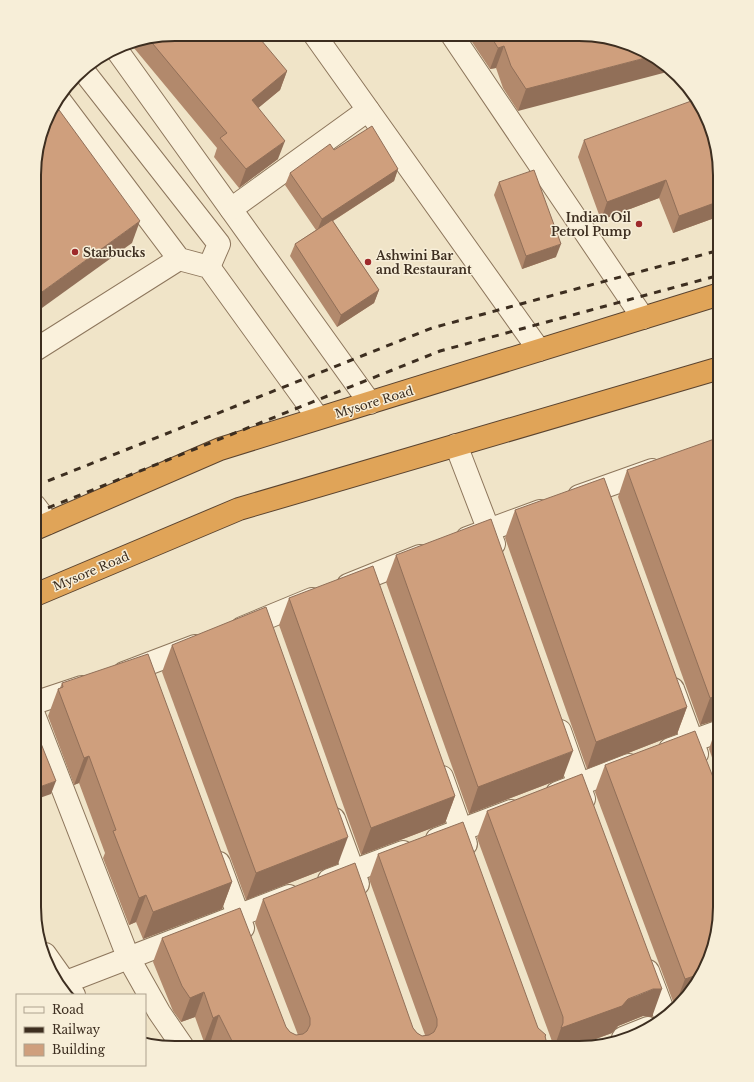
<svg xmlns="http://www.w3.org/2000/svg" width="754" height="1082" viewBox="0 0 754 1082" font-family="'Libre Baskerville',serif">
<rect width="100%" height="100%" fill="#f0e4c8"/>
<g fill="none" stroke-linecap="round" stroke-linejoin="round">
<g stroke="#8d765c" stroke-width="24">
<g id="minor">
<polyline points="314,34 539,350"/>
<polyline points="452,35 643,318"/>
<polyline points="116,49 370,403"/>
<polyline points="82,69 219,244 209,267"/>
<polyline points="58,98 179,259 209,267 318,418"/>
<polyline points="231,209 368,110"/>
<polyline points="35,350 179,259"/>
<polyline points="456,445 494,544"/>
<polyline points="579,496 652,470"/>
<polyline points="35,506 48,523"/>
<polyline points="467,538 540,511"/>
<polyline points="348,585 420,556"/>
<polyline points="242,628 312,599"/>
<polyline points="124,673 195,646"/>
<polyline points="673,689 697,754"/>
<polyline points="34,703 82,687"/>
<polyline points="34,715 128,957 159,1012 183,1047"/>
<polyline points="560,731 584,799"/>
<polyline points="670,749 720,731"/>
<polyline points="442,777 466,844"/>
<polyline points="557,793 629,765"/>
<polyline points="334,819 358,884"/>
<polyline points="437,839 511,811"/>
<polyline points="219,863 243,928"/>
<polyline points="329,880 403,852"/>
<polyline points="45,954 74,995"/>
<polyline points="648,971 664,1013"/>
<polyline points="61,984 289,896"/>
<polyline points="623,1038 648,1028"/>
</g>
</g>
<g stroke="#5b4430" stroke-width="24">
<g id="highway">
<polyline points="35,529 220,449 720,294"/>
<polyline points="35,595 239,509 720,368"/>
</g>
</g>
<use href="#minor" stroke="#faf1dc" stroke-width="22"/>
<use href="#highway" stroke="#e0a458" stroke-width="22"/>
<g stroke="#3d2e20" stroke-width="3" stroke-dasharray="7 7" stroke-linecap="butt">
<polyline points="35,486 432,328 720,250"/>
<polyline points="35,513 440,351 720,275"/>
</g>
</g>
<g fill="#b2896c">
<polygon points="175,34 287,71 280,90 258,108 278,159 239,188 214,157 217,148 129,42"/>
<polygon points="469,35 597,35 518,111 503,88 496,68 490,69 472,42"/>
<polygon points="584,140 720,175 720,216 673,233 659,198 601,220 578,157"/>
<polygon points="334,150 398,169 394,181 333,221 379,290 374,303 337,327 290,256 295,244 316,230 285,185 290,173"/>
<polygon points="499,182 556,257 522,269 494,195"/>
<polygon points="627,470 720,719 700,725 618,497"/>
<polygon points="515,510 687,707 677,734 587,769 505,538"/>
<polygon points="396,555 563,778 469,814 386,582"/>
<polygon points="289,598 455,796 445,823 361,855 279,625"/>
<polygon points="172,645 338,864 246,900 162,672"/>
<polygon points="62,683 232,882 222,909 143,939 136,922 129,925 103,858 105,853 79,783 74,785 48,716 58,689 60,688"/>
<polygon points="720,721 720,780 709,749 718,722"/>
<polygon points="605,765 696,985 674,1004 595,792"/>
<polygon points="487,811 652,1017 643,1016 618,1026 612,1033 571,1048 553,1048 553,1044 477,838"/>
<polygon points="378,854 538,1028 545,1038 543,1048 214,1047 211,1040 204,1042 195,1017 181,1022 173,1011 153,962 162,938 286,1027 290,1032 296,1035 298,1035 255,923 263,899 413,1028 417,1033 422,1036 425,1035 369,879"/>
</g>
<g fill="#916f58">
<polygon points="504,46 496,68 490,69 498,48"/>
<polygon points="649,57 664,63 671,71 518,111 526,89"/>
<polygon points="287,71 280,90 245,119 252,100"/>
<polygon points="285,141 278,159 239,188 246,169"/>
<polygon points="398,169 394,181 317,231 322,219"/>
<polygon points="666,180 659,198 601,220 607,202"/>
<polygon points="720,201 720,216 673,233 679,216"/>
<polygon points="140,221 132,243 35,313 35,297"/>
<polygon points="561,244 556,257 522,269 526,256"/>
<polygon points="379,290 374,303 337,327 341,315"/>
<polygon points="720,695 720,719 700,725 710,698"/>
<polygon points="687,707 677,734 587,769 596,742"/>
<polygon points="573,751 563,778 469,814 478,787"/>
<polygon points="89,756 79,783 74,785 84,758"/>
<polygon points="56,781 51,794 34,800 34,789"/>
<polygon points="455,796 445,823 361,855 371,828"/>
<polygon points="348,837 338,864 246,900 256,873"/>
<polygon points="232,882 222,909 143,939 153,912"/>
<polygon points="146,895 136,922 129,925 139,898"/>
<polygon points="700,974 696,985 676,1003 685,979"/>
<polygon points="653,989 662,989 652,1017 643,1016 618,1026 612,1033 571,1048 554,1048 561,1028"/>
<polygon points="204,992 195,1017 181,1022 190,998"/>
<polygon points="219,1015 211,1040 204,1042 213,1018"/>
<polygon points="546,1035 544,1040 546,1040 543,1048 523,1048"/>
</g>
<g fill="#cf9f7d" stroke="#916f58">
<polygon points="175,34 256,34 287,71 252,100 285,141 246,169 220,138 227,133 148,38"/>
<polygon points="490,35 597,35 649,57 526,89 511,66 504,46 498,48"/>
<polygon points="694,100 706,113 720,175 720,201 679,216 666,180 607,202 584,140"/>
<polygon points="54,103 140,221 35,297 35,157 53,105"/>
<polygon points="372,126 398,169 322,219 290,173 330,144 334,150"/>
<polygon points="534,170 561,244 526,256 499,182"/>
<polygon points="332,220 379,290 341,315 295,244"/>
<polygon points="720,437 720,695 710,698 627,470"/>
<polygon points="604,478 687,707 596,742 515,510"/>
<polygon points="491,519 573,751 478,787 396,555"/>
<polygon points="373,566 455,796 371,828 289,598"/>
<polygon points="266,607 348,837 256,873 172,645"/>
<polygon points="148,654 232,882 153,912 146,895 139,898 113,831 116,830 89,756 84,758 58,689 63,687 62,683"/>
<polygon points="34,726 56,781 34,789"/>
<polygon points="695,731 720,795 720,916 700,974 685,979 605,765"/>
<polygon points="582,774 662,989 653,989 628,999 622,1006 561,1028 563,1023 563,1017 487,811"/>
<polygon points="463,822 538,1028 546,1035 545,1036 546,1040 523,1048 235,1047 219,1015 213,1018 204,992 190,998 182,986 162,938 240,908 286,1027 290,1032 296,1035 303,1034 307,1031 310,1025 310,1018 263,899 355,863 413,1028 417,1033 422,1036 429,1035 434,1032 437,1026 437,1019 378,854"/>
</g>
<g fill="#9e2a2b" stroke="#f7eed8" stroke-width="1.5">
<circle cx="639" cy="224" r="4"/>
<circle cx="75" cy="252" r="4"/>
<circle cx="368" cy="262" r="4"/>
</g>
<g text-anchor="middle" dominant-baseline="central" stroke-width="3" stroke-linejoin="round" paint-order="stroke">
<g font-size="12" font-weight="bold" fill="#3d2e20" stroke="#f7eed8" text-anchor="start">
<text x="631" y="217" text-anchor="end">Indian Oil<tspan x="631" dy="14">Petrol Pump</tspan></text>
<text x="83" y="252">Starbucks</text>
<text x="376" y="255">Ashwini Bar<tspan x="376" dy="14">and Restaurant</tspan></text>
</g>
<g font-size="12" fill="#3d2e20" stroke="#f7eed8">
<text transform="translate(374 402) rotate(-17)">Mysore Road</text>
<text transform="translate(91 571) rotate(-23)">Mysore Road</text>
</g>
</g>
<path d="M0 0H754V1082H0ZM175 41H579A134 134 0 0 1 713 175V907A134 134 0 0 1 579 1041H175A134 134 0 0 1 41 907V175A134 134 0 0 1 175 41Z" fill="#f7eed8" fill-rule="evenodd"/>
<path fill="none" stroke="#3d2e20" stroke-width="2" d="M175 41H579A134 134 0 0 1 713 175V907A134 134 0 0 1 579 1041H175A134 134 0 0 1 41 907V175A134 134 0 0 1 175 41Z"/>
<rect x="16" y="994" width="130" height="72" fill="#f7eed8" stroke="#ada18e"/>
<rect x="24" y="1007" width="20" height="6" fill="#faf1dc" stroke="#ada18e"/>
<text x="52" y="1014" font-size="12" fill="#3d2e20">Road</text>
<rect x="24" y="1027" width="20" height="6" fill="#3d2e20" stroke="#ada18e"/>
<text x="52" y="1034" font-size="12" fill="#3d2e20">Railway</text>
<rect x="24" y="1044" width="20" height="12" fill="#cf9f7d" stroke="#ada18e"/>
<text x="52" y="1054" font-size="12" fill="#3d2e20">Building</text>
</svg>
